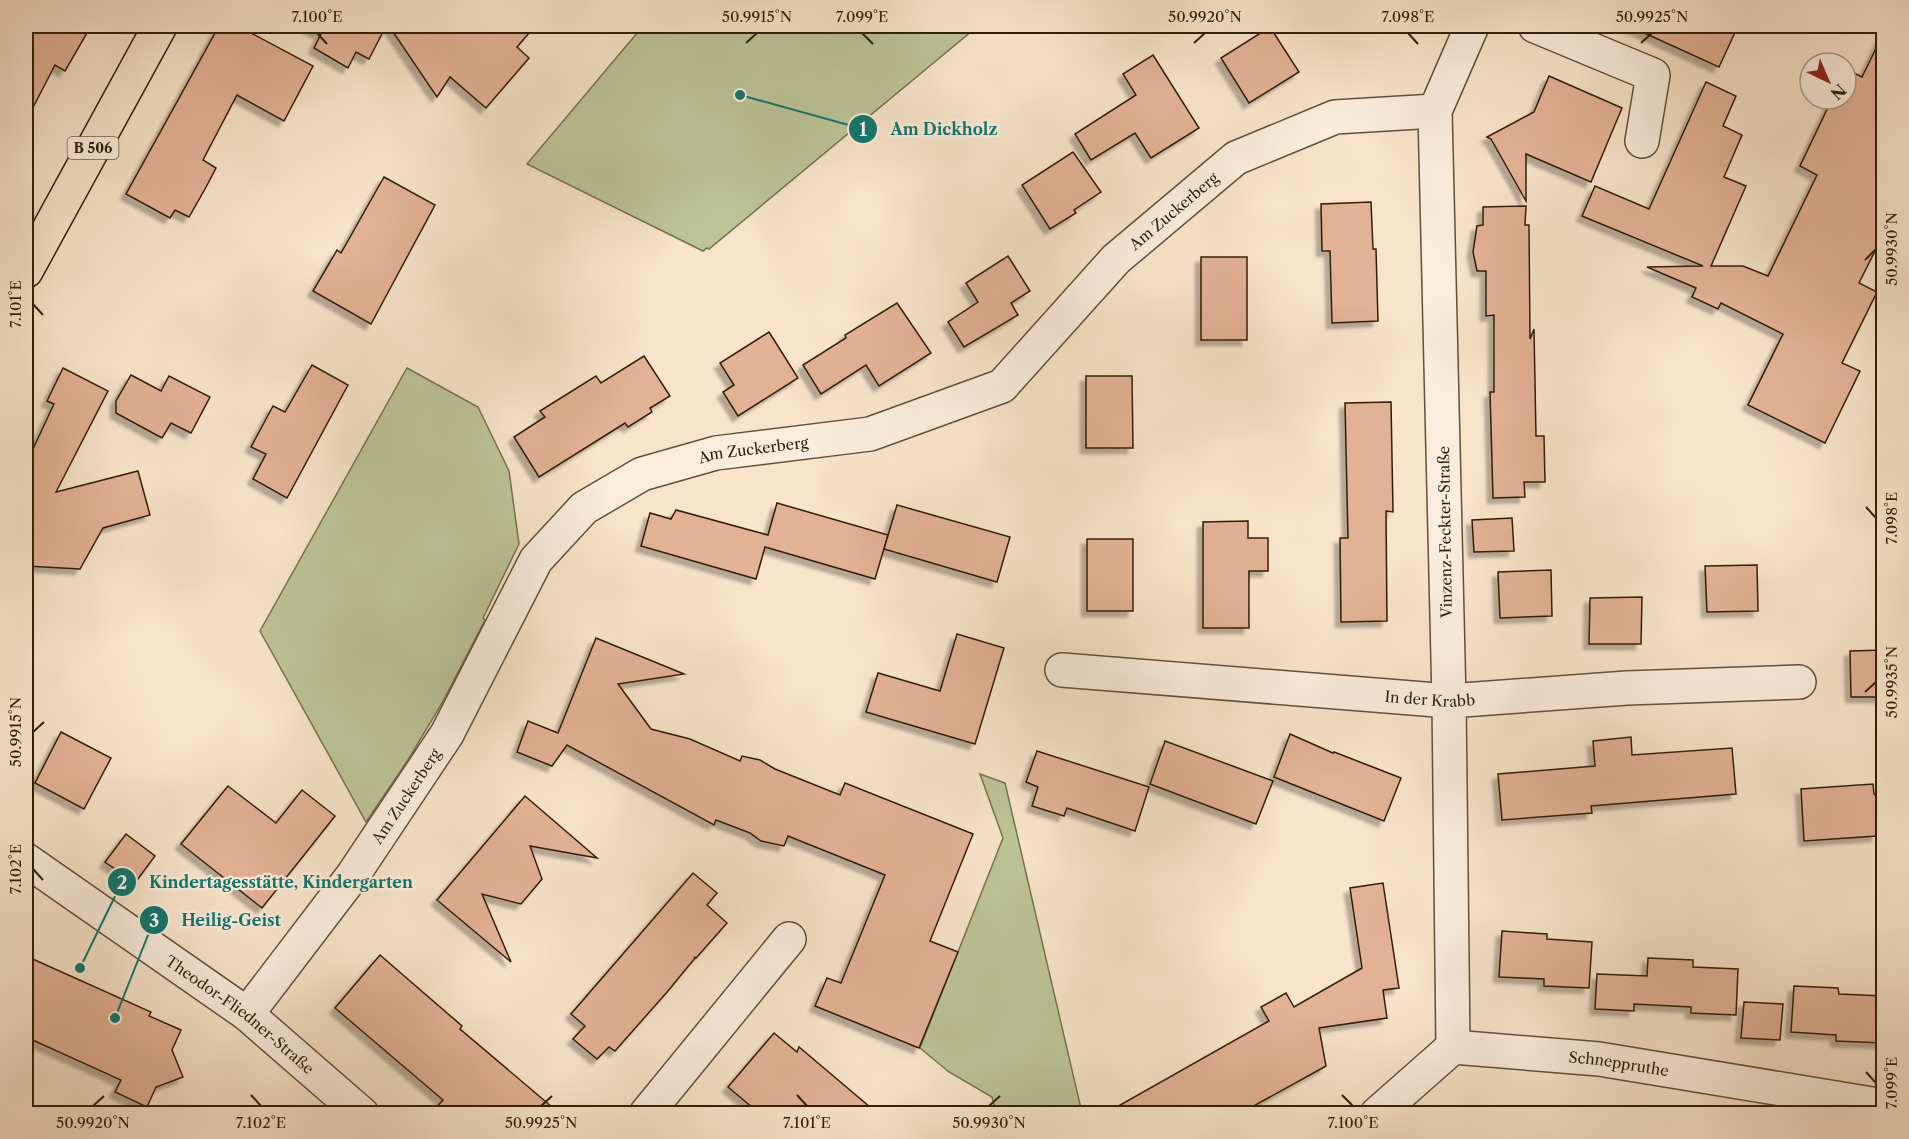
<svg xmlns="http://www.w3.org/2000/svg" width="1909" height="1139" viewBox="0 0 1909 1139" font-family="'Libre Caslon Text',serif">
<defs>
<filter id="shadow"><feDropShadow dx="-5.5" dy="5.5" stdDeviation="1.5" flood-color="#0004"/></filter>
</defs>
<rect width="100%" height="100%" fill="#f8e4cb"/>
<filter id="stains"><feTurbulence type="fractalNoise" baseFrequency=".00333" numOctaves="4"/><feColorMatrix values="0 0 0 0 .2 0 0 0 0 .09 0 0 0 0 .02 0 0 0 .5 -.17"/></filter>
<radialGradient id="worn" r=".72"><stop offset=".6" stop-color="#630" stop-opacity="0"/><stop offset="1" stop-color="#630" stop-opacity=".3"/></radialGradient>
<g fill="#bcc498" stroke="#767250" stroke-width="1.5">
<polygon points="643,26 978,26 709,249 707,248 703,251 527,164"/>
<polygon points="407,368 478,407 509,471 519,544 483,618 485,620 442,703 408,760 366,822 260,631"/>
<polygon points="980,774 1005,783 1082,1113 996,1113 992,1097 949,1072 920,1048 1003,838"/>
</g>
<g fill="#e3b194" stroke="#301f07" stroke-width="1.5" filter="url(#shadow)">
<polygon points="26,26 91,26 65,71 55,65 26,121"/>
<polygon points="219,26 238,26 313,66 284,121 237,95 203,160 216,168 205,189 189,217 175,210 170,218 126,194"/>
<polygon points="306,26 386,26 369,59 356,52 348,68 314,48 321,34"/>
<polygon points="389,26 535,26 517,47 529,58 486,108 450,77 437,97"/>
<polygon points="1629,26 1738,26 1719,67"/>
<polygon points="1270,27 1299,72 1249,103 1221,58"/>
<polygon points="1884,32 1884,233 1859,283 1877,292 1842,363 1860,371 1825,443 1748,405 1783,334 1721,303 1718,309 1692,297 1696,288 1647,267 1703,266 1582,216 1595,186 1649,209 1706,82 1736,96 1723,126 1742,135 1724,177 1746,186 1711,266 1743,266 1768,276 1817,175 1800,166 1832,99 1846,99 1846,69 1862,77"/>
<polygon points="1153,55 1199,128 1151,158 1135,133 1091,160 1075,134 1136,95 1123,74"/>
<polygon points="1549,76 1622,108 1591,182 1526,154 1526,201 1491,139 1487,137 1534,112"/>
<polygon points="1073,152 1101,192 1074,210 1076,213 1050,229 1022,185"/>
<polygon points="384,177 435,205 371,324 313,291 337,250 341,253"/>
<polygon points="1371,202 1373,249 1376,249 1378,321 1332,323 1330,251 1322,251 1321,204"/>
<polygon points="1526,206 1525,225 1529,225 1530,339 1534,329 1536,436 1544,436 1545,482 1524,482 1525,497 1493,498 1490,392 1494,392 1494,315 1486,316 1486,271 1477,271 1473,252 1477,226 1483,225 1483,207"/>
<polygon points="1008,256 1030,291 1011,303 1018,315 964,347 948,322 978,302 966,283"/>
<rect x="1201" y="257" width="46" height="83"/>
<polygon points="897,303 931,353 879,386 866,365 821,394 803,365 846,338 845,335"/>
<polygon points="769,332 798,378 738,416 723,392 734,385 720,363"/>
<polygon points="644,356 670,396 650,408 652,412 628,427 625,423 539,477 514,437 545,417 540,411 596,376 601,383"/>
<polygon points="312,365 348,385 287,498 253,479 266,454 251,447 273,406 285,412"/>
<polygon points="63,368 108,391 56,492 138,471 150,515 103,528 80,569 26,566 26,464 54,404 47,401"/>
<polygon points="131,375 161,391 169,376 210,397 191,433 171,423 162,438 116,413 116,401"/>
<polygon points="1086,376 1132,376 1133,448 1086,448"/>
<polygon points="1391,402 1393,512 1386,511 1387,621 1341,622 1340,538 1348,538 1345,403"/>
<polygon points="777,503 888,535 875,579 765,547 756,579 641,546 650,513 671,519 676,510 768,535"/>
<polygon points="897,505 1010,537 997,582 884,549"/>
<polygon points="1512,518 1514,551 1474,552 1472,520"/>
<polygon points="1248,521 1248,538 1268,538 1268,571 1249,571 1249,628 1203,628 1203,522"/>
<rect x="1087" y="539" width="46" height="72"/>
<polygon points="1757,565 1758,611 1707,612 1705,566"/>
<polygon points="1551,570 1552,616 1500,618 1498,572"/>
<polygon points="1642,597 1641,644 1589,644 1590,598"/>
<polygon points="957,634 1004,648 975,744 866,712 878,673 940,691"/>
<polygon points="596,638 684,674 618,684 651,729 690,739 740,761 742,756 760,760 775,769 840,795 845,783 973,834 930,941 958,952 919,1048 815,1006 827,978 841,983 885,875 788,836 784,846 761,841 750,833 716,820 714,825 567,745 552,766 517,752 528,721 558,733"/>
<polygon points="1884,650 1884,697 1851,697 1850,651"/>
<polygon points="61,732 111,758 84,809 35,783"/>
<polygon points="1290,734 1333,753 1334,752 1401,778 1384,821 1274,777"/>
<polygon points="1631,737 1632,755 1732,748 1736,794 1591,806 1592,813 1502,820 1498,774 1595,766 1593,741"/>
<polygon points="1165,741 1273,781 1256,824 1150,784"/>
<polygon points="1037,751 1149,787 1135,831 1067,808 1064,816 1032,806 1038,787 1026,782"/>
<polygon points="1873,784 1874,794 1884,803 1884,827 1876,828 1877,836 1804,841 1801,789"/>
<polygon points="228,786 276,823 302,790 335,816 262,908 181,844"/>
<polygon points="525,796 597,858 530,846 542,879 521,904 482,894 511,962 437,900"/>
<polygon points="126,834 155,856 135,883 105,862"/>
<polygon points="693,873 717,893 707,905 727,923 696,958 694,957 695,958 668,991 615,1051 609,1047 597,1059 573,1039 585,1026 571,1014"/>
<polygon points="1383,883 1399,988 1383,990 1387,1018 1319,1028 1326,1066 1241,1113 1106,1113 1269,1021 1261,1007 1286,993 1294,1007 1362,968 1350,888"/>
<polygon points="1502,931 1547,934 1547,939 1592,942 1589,988 1544,986 1544,979 1499,977"/>
<polygon points="380,955 462,1026 460,1029 559,1113 431,1113 443,1100 335,1008"/>
<polygon points="26,956 151,1012 149,1016 181,1030 172,1050 183,1077 156,1087 147,1107 115,1092 121,1080 26,1037"/>
<polygon points="1648,958 1693,960 1693,967 1738,969 1736,1015 1691,1013 1691,1007 1634,1004 1634,1011 1595,1009 1597,974 1647,976"/>
<polygon points="1794,986 1838,988 1839,994 1884,996 1884,1043 1836,1041 1836,1035 1791,1032"/>
<polygon points="1744,1002 1783,1004 1780,1040 1741,1038"/>
<polygon points="774,1033 797,1052 799,1047 877,1113 759,1113 728,1087"/>
</g>
<g fill="none" stroke-linecap="round" stroke-linejoin="round">
<g stroke="#625038" stroke-width="36">
<g id="street">
<polyline points="1535,26 1653,75 1642,141"/>
<path id="s1" d="M1062 670 1449 701 1627 688 1799 682"/>
<path id="s2" d="M26 860 247 1014 362 1114"/>
<path id="s3" d="M247 1014 353 875 447 734 536 560 584 508 642 474 716 453 870 434 1002 386 1116 259 1236 158 1335 117 1435 111"/>
<polyline points="1453,1047 1449,701 1435,111 1472,26"/>
<polyline points="646,1114 789,939"/>
<path id="s4" d="M1377 1114 1453 1047 1599 1059 1884 1106"/>
</g>
</g>
<g stroke="#301f07" stroke-width="36">
<polyline id="primary" points="26,271 160,26"/>
</g>
<use href="#street" stroke="#faeddd" stroke-width="33"/>
<use href="#primary" stroke="#f8e4cb" stroke-width="33"/>
</g>
<path fill="none" stroke="#301f07" stroke-width="2" d="M317 33 327 44M862 33 873 44M1408 33 1418 44M746 43 757 33M1194 43 1205 33M1641 43 1652 33M1865 260 1876 249M33 304 43 315M1866 507 1876 518M1865 692 1876 682M33 732 44 722M33 869 43 880M1866 1072 1876 1083M251 1095 261 1106M797 1095 807 1106M1342 1095 1353 1106M93 1106 104 1096M541 1106 552 1096M989 1106 1000 1096"/>
<g text-anchor="middle" dominant-baseline="central" stroke-width="4.5" stroke-linejoin="round" paint-order="stroke">
<rect fill="#faeddd" stroke="#6d5d47" stroke-width="1.5" x="67.5" y="137" width="51" height="22" rx="4.5"/>
<g font-size="14" font-weight="bold" fill="#301f07">
<text x="93" y="148">B 506</text>
</g>
<g font-size="15" fill="#301f07" stroke="#faeddd">
<text stroke="none"><textPath href="#s3" startOffset="1296">Am Zuckerberg</textPath></text>
<text stroke="none"><textPath href="#s3" startOffset="792">Am Zuckerberg</textPath></text>
<text transform="translate(1445 532) rotate(-91)">Vinzenz-Feckter-Straße</text>
<text stroke="none"><textPath href="#s1" startOffset="369">In der Krabb</textPath></text>
<text stroke="none"><textPath href="#s3" startOffset="270">Am Zuckerberg</textPath></text>
<text stroke="none"><textPath href="#s2" startOffset="264">Theodor-Fliedner-Straße</textPath></text>
<text stroke="none"><textPath href="#s4" startOffset="268">Schneppruthe</textPath></text>
</g>
</g>
<path fill="none" stroke="#0f766e" stroke-width="2" d="M740 95L863 129M80 968L122 882M115 1018L154 920"/>
<g fill="#0f766e" stroke="#faeddd" stroke-width="2">
<circle cx="740" cy="95" r="6"/>
<circle cx="80" cy="968" r="6"/>
<circle cx="115" cy="1018" r="6"/>
<circle cx="863" cy="129" r="15"/>
<circle cx="122" cy="882" r="15"/>
<circle cx="154" cy="920" r="15"/>
</g>
<g font-size="18" text-anchor="middle" font-weight="bold" fill="#fff">
<text x="863" y="136">1</text>
<text x="122" y="889">2</text>
<text x="154" y="927">3</text>
</g>
<g font-size="16" text-anchor="middle" font-weight="bold" fill="#0f766e" stroke="#faeddd" stroke-width="4.5" stroke-linejoin="round" paint-order="stroke">
<text x="944" y="135">Am Dickholz</text>
<text x="281" y="888">Kindertagesstätte, Kindergarten</text>
<text x="231" y="926">Heilig-Geist</text>
</g>
<rect width="1909" height="1139" fill="none" stroke="#f8e4cb" stroke-width="66"/>
<g transform="translate(1828 81) rotate(136)"><circle r="28" fill="#faeddd" stroke="#a99b87" stroke-width="1.5"/>
<path d="M0-4.5L10 22L0 15L-10 22Z" fill="#8f2418"/>
<text y="-9" font-size="16" font-weight="bold" text-anchor="middle" fill="#301f07">N</text>
</g>
<rect x="33" y="33" width="1843" height="1073" fill="none" stroke="#301f07" stroke-width="2"/>
<g font-size="15" text-anchor="middle" fill="#301f07">
<text x="317" y="22">7.100°E</text>
<text x="757" y="22">50.9915°N</text>
<text x="862" y="22">7.099°E</text>
<text x="1205" y="22">50.9920°N</text>
<text x="1408" y="22">7.098°E</text>
<text x="1652" y="22">50.9925°N</text>
<text transform="translate(1892 249) rotate(-90)" y="5">50.9930°N</text>
<text transform="translate(16 304) rotate(-90)" y="5">7.101°E</text>
<text transform="translate(1892 518) rotate(-90)" y="5">7.098°E</text>
<text transform="translate(1892 682) rotate(-90)" y="5">50.9935°N</text>
<text transform="translate(16 732) rotate(-90)" y="5">50.9915°N</text>
<text transform="translate(16 869) rotate(-90)" y="5">7.102°E</text>
<text transform="translate(1892 1083) rotate(-90)" y="5">7.099°E</text>
<text x="93" y="1128">50.9920°N</text>
<text x="261" y="1128">7.102°E</text>
<text x="541" y="1128">50.9925°N</text>
<text x="807" y="1128">7.101°E</text>
<text x="989" y="1128">50.9930°N</text>
<text x="1353" y="1128">7.100°E</text>
</g>
<rect width="100%" height="100%" filter="url(#stains)"/>
<rect width="100%" height="100%" fill="url(#worn)"/>
</svg>
